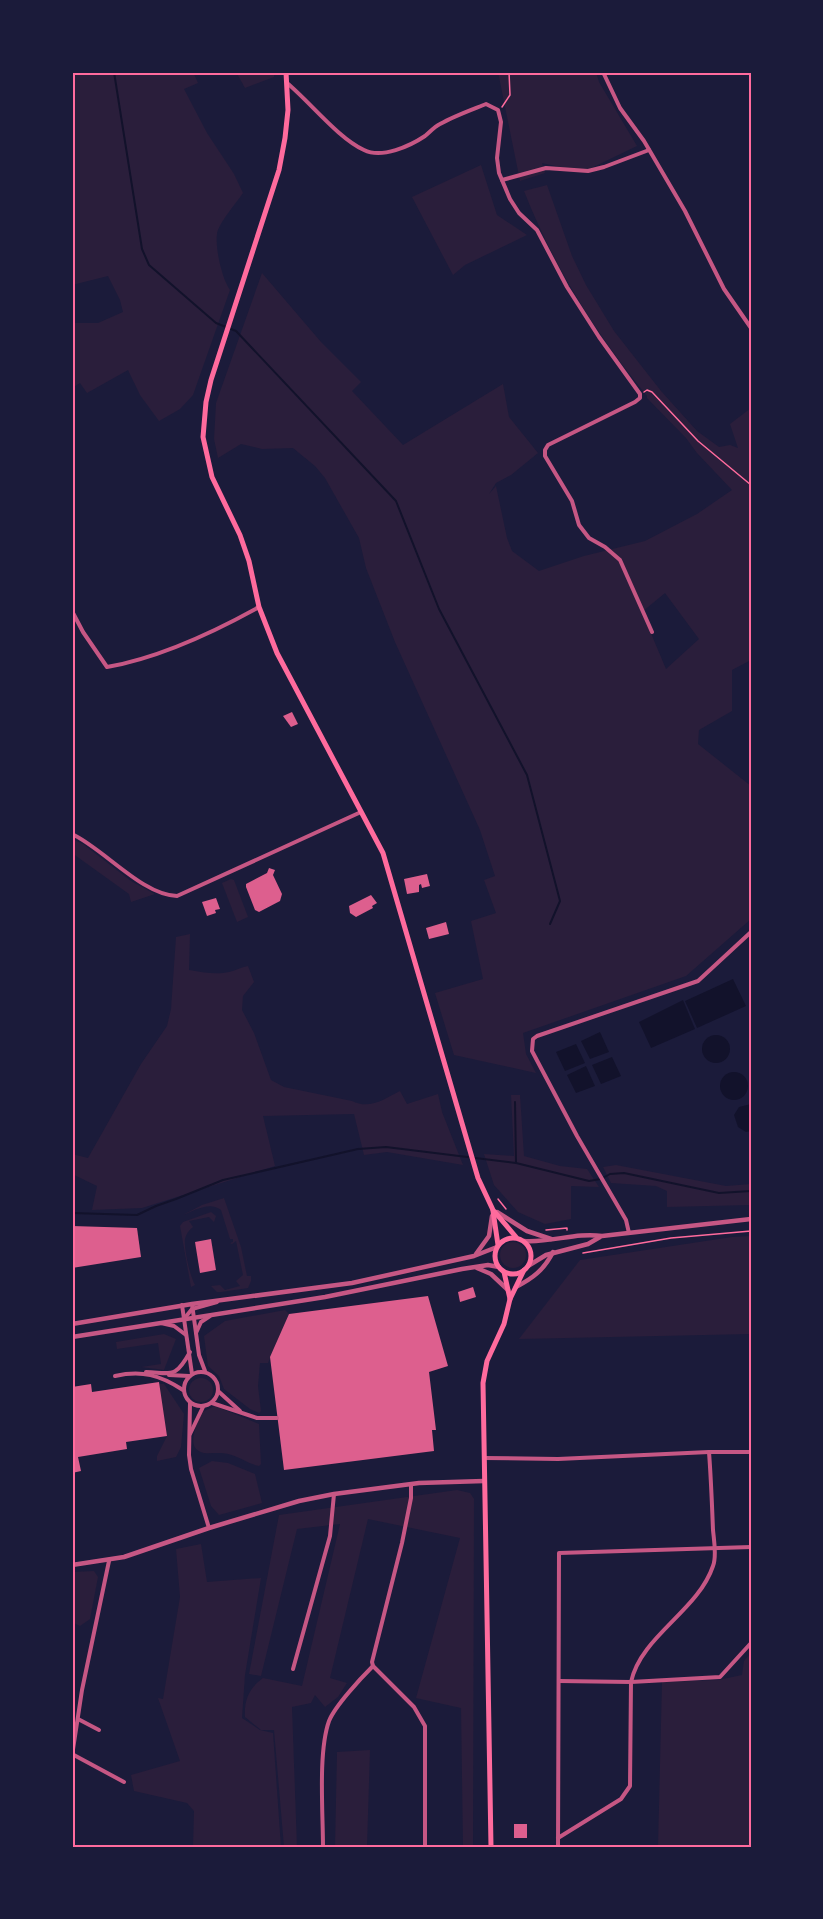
<svg xmlns="http://www.w3.org/2000/svg" width="823" height="1919" viewBox="0 0 823 1919" font-family="'Noto Sans',sans-serif">
<rect width="100%" height="100%" fill="#1b1b3a"/>
<g fill="#2a1e3b" fill-rule="evenodd">
<path d="M72 72H193L198 83 184 89 207 133 234 174 243 193C237 202 218 224 217 234 215 248 222 279 230 290L193 395 180 409 159 421 140 395 128 370 87 393 80 383 72 388V323H98L123 312 120 300 108 276 72 285Z"/>
<polygon points="236,72 274,72 274,77 245,88"/>
<polygon points="498,72 596,72 599,82 637,146 583,172 542,163 545,173 520,181"/>
<polygon points="481,165 497,215 527,235 465,265 453,275 412,197"/>
<path d="M547 185 572 256 586 285 614 331 661 391 697 431 719 447 730 445 738 448 730 424 751 408V592L749 594 751 604V660L732 670V711L699 730 698 744 751 786V919L686 976 523 1033 526 1054 536 1073 454 1055 435 993 483 979 471 921 496 913 484 880 495 876 480 830 395 642 366 568 359 538 325 478 315 466 293 448 262 449 241 444 218 458 214 439 216 403 262 273 321 342 361 382 352 391 403 445 503 384 509 417 538 453 511 475 496 483 489 494 496 486 507 538 512 551 539 571 584 556 645 541 697 514 732 490 697 453 686 438 647 398V396C596 334 554 267 524 191ZM665 593 699 639 666 669 642 612Z"/>
<polygon points="72,839 83,844 131,881 155,894 131,902 129,894 72,853"/>
<polygon points="231,879 234,880 248,917 237,922 222,883"/>
<path d="M190 934 189 970C201 972 216 975 229 972 235 971 241 967 248 966L254 982 243 996 242 1010 254 1033 271 1080 284 1087 352 1101C370 1110 384 1099 400 1091L407 1104 438 1094 442 1112 463 1165 387 1152 364 1155 354 1114 263 1116 275 1166 142 1208 92 1210 97 1186 72 1174V1154L88 1158 141 1064 167 1026 171 1009 176 937Z"/>
<polygon points="511,1095 520,1095 524,1156 560,1166 587,1169 599,1187 571,1186 571,1219 545,1224 518,1212 494,1185 484,1154 514,1156"/>
<polygon points="616,1165 726,1186 751,1184 751,1205 667,1207 667,1191 656,1186 611,1183 603,1167"/>
<path d="M224 1198 241 1247 247 1276H251V1281L248 1288 221 1292H217L211 1286 220 1285 225 1290 240 1286 236 1281 243 1275 236 1241 232 1244 230 1243 233 1242V1239H230L221 1210C210 1201 195 1210 183 1215L202 1205Z"/>
<path d="M211 1212 216 1216 214 1222 209 1217 189 1221 193 1227C189 1230 186 1234 185 1239 184 1250 190 1276 195 1285L191 1287 180 1226 183 1222Z"/>
<polygon points="751,1236 751,1334 519,1339 580,1260 732,1237"/>
<circle cx="513" cy="1255" r="13"/>
<polygon points="285,1310 289,1314 268,1363 260,1363 258,1386 261,1411 259,1413 250,1409 224,1389 219,1376 208,1366 204,1336 225,1321"/>
<polygon points="164,1334 176,1339 164,1370 141,1367 161,1364 158,1343 117,1349 116,1342"/>
<circle cx="201" cy="1390" r="12"/>
<polygon points="158,1384 164,1384 184,1414 181,1447 176,1457 157,1461 157,1456 167,1436"/>
<path d="M215 1406 259 1424 261 1464 259 1466C248 1464 239 1456 228 1454 220 1452 211 1454 204 1453 184 1449 197 1424 202 1412Z"/>
<polygon points="212,1461 228,1463 255,1474 262,1503 219,1515 211,1506 199,1468"/>
<path d="M457 1490 470 1493 474 1499 473 1847H463L461 1708 416 1698 460 1538 368 1519 330 1678 347 1683 338 1697 325 1707 315 1695 311 1703 292 1707 297 1847H284L274 1730H261L245 1717C244 1700 249 1688 263 1678L302 1686 340 1524 297 1529 261 1676 249 1674 279 1515Z"/>
<polygon points="201,1544 207,1582 261,1578 245,1675 242,1718 260,1730 273,1733 281,1847 193,1847 194,1811 187,1803 134,1791 131,1775 180,1761 158,1698 163,1699 180,1597 176,1549"/>
<polygon points="94,1571 98,1577 90,1619 80,1626 72,1622 72,1572"/>
<polygon points="751,1653 751,1847 658,1847 662,1682 718,1680 742,1675 744,1661"/>
<polygon points="370,1750 367,1847 335,1847 337,1752"/>
</g>
<g fill="#12122b">
<polygon points="733,979 746,1006 697,1028 685,1001"/>
<polygon points="683,1000 695,1029 651,1048 639,1022"/>
<polygon points="600,1032 609,1052 590,1059 581,1041"/>
<circle cx="716" cy="1049" r="14"/>
<polygon points="576,1044 585,1063 565,1071 556,1052"/>
<polygon points="612,1057 621,1076 601,1084 592,1065"/>
<polygon points="586,1066 595,1086 576,1093 567,1075"/>
<circle cx="734" cy="1086" r="14"/>
<polygon points="751,1104 751,1131 746,1132 738,1127 734,1115 739,1107"/>
</g>
<g fill="none" stroke-linecap="round" stroke-linejoin="round">
<g stroke="#12122b" stroke-width="2">
<polyline points="114,72 142,249 149,265 216,323 236,331 396,501 439,609 527,775 560,901 550,924"/>
<polyline points="515,1102 516,1163"/>
<polyline points="72,1213 137,1215 156,1206 176,1199 223,1180 358,1149 386,1147 516,1163 589,1181 601,1179 610,1174 624,1173 719,1193 751,1191"/>
</g>
</g>
<g fill="#dd5f8e">
<polygon points="292,712 298,724 291,727 283,716"/>
<polygon points="269,868 275,870 273,875 282,894 280,901 259,912 255,910 246,887 246,884 267,873"/>
<polygon points="427,874 430,886 422,888 421,884 419,885 419,892 407,894 404,879"/>
<polygon points="371,895 377,903 372,906 373,908 356,917 350,913 349,906"/>
<polygon points="216,898 220,909 215,910 216,913 207,916 202,902"/>
<polygon points="446,922 449,934 429,939 426,928"/>
<polygon points="72,1226 137,1228 141,1257 72,1268"/>
<polygon points="211,1239 216,1270 200,1273 195,1242"/>
<polygon points="473,1287 476,1297 460,1302 458,1292"/>
<polygon points="428,1296 448,1366 429,1372 436,1430 432,1430 434,1451 284,1470 270,1357 289,1314"/>
<polygon points="159,1382 167,1436 126,1442 127,1449 78,1457 81,1471 72,1473 72,1387 91,1384 92,1392"/>
<rect x="514" y="1824" width="13" height="14"/>
</g>
<g fill="none" stroke-linecap="round" stroke-linejoin="round">
<g stroke="#ff6b9d" stroke-width="1.5">
<polyline points="502,107 510,95 509,72"/>
<polyline points="644,392 647,390 652,392 698,441 751,485"/>
<polyline points="498,1199 506,1209"/>
<polyline points="546,1230 567,1228 567,1230"/>
<polyline points="583,1253 671,1238 751,1231"/>
</g>
<g stroke="#c65784" stroke-width="4">
<polyline points="603,72 620,108 644,141 685,211 724,289 751,328"/>
<path d="M287 83C310 102 338 138 364 150 382 159 410 146 425 136 430 132 434 127 440 124 454 116 471 110 486 104L498 110 501 122 497 158 499 173 510 199 519 213 537 230 567 287 599 337 640 394V398L635 402 548 445 545 450V456L572 501 579 525 589 538 605 547 620 560 652 632"/>
<polyline points="502,180 546,168 588,171 604,167 649,150"/>
<path d="M72 611 83 632 107 667C158 658 214 632 259 607"/>
<path d="M72 834C104 849 142 895 177 896L361 812"/>
<polyline points="629,1233 626,1220 577,1136 532,1051 533,1039 537,1036 698,981 751,932"/>
<polyline points="192,1304 199,1355 205,1371"/>
<polyline points="182,1305 192,1374"/>
<polyline points="184,1319 192,1309 217,1302"/>
<polyline points="161,1323 174,1326 186,1335"/>
<polyline points="196,1333 201,1322 210,1316"/>
<circle cx="201" cy="1389" r="17"/>
<path d="M146 1372C172 1373 175 1379 190 1352"/>
<polyline points="169,1375 189,1376"/>
<path d="M115 1376C142 1370 160 1375 183 1390"/>
<polyline points="218,1391 240,1411"/>
<polyline points="190,1403 189,1455 191,1469 209,1528"/>
<polyline points="212,1403 257,1418 277,1418"/>
<polyline points="190,1434 203,1407"/>
<polyline points="484,1458 558,1459 709,1452 751,1452"/>
<polyline points="411,1484 411,1498 402,1543 372,1662 373,1666 414,1707 425,1726 425,1847"/>
<polyline points="293,1669 330,1536 334,1494"/>
<polyline points="559,1681 631,1682 720,1677 751,1643"/>
<polyline points="78,1719 99,1730"/>
<polyline points="72,1754 124,1782"/>
<polyline points="72,1756 82,1690 109,1561"/>
<path d="M558 1838 621 1799 630 1786 631 1682C641 1636 698 1611 713 1566 717 1556 714 1541 713 1530 712 1504 711 1478 709 1452"/>
<path d="M323 1847C323 1812 318 1752 329 1721 335 1706 361 1678 373 1666"/>
<polyline points="558,1847 559,1553 751,1547"/>
</g>
<g stroke="#c65784" stroke-width="4.5">
<polyline points="497,1212 527,1231 551,1239"/>
<path d="M524 1241C551 1243 576 1232 602 1236L751 1219"/>
<polyline points="476,1254 489,1236 492,1216"/>
<polyline points="528,1266 546,1255 588,1244 600,1237"/>
<polyline points="477,1268 491,1274 508,1290"/>
<path d="M516 1287C533 1278 544 1270 553 1252"/>
<polyline points="72,1324 192,1304 352,1283 474,1256 497,1247"/>
<polyline points="72,1337 325,1297 462,1269 488,1265 499,1267"/>
<polyline points="72,1565 124,1557 209,1528 299,1501 334,1494 419,1483 484,1481"/>
</g>
<g stroke="#ff6b9d" stroke-width="5">
<polyline points="286,72 288,110 285,138 279,170 211,380 206,402 203,437 212,477 240,535 249,561 259,607 277,653 383,853 478,1178 493,1210 516,1237"/>
<polyline points="493,1211 498,1245"/>
<circle cx="513" cy="1256" r="18"/>
<polyline points="504,1272 510,1299"/>
<polyline points="491,1847 483,1383 487,1361 504,1324 510,1299 524,1270"/>
</g>
</g>
<rect width="823" height="1919" fill="none" stroke="#1b1b3a" stroke-width="147"/>
<rect x="74" y="74" width="676" height="1772" fill="none" stroke="#ff6b9d" stroke-width="2"/>
</svg>
